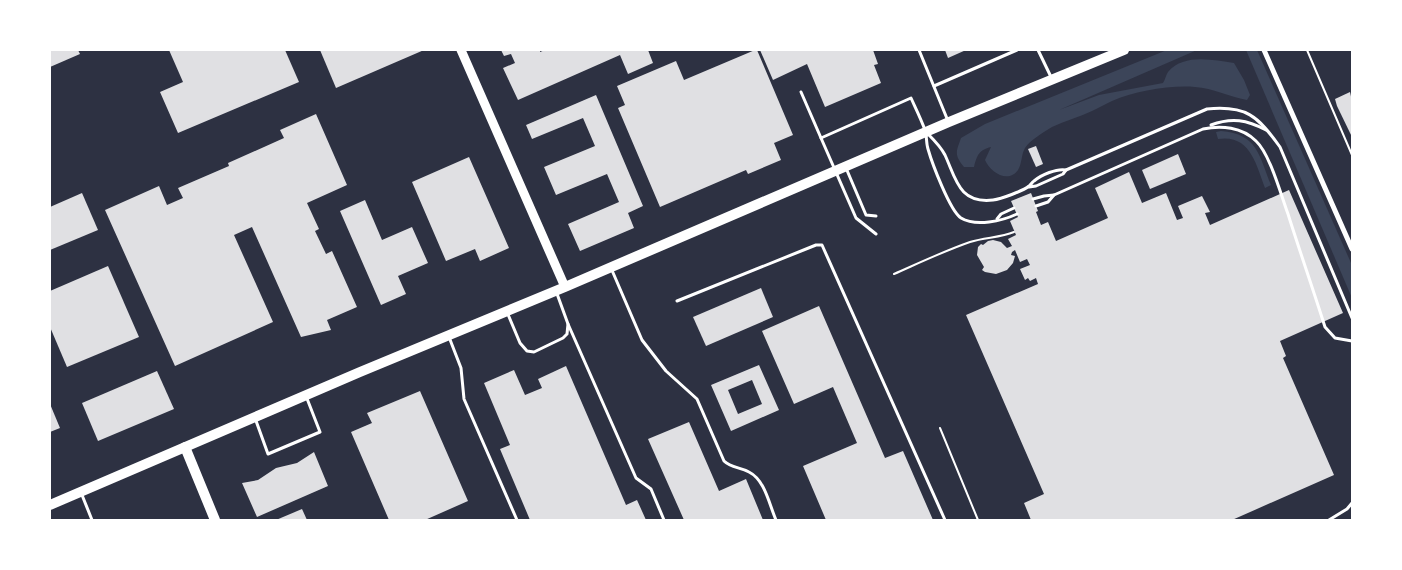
<svg xmlns="http://www.w3.org/2000/svg" width="1402" height="570" viewBox="0 0 1402 570" font-family="'IBM Plex Sans',sans-serif">
<rect width="100%" height="100%" fill="#2d3142"/>
<g fill="#3c4559">
<path d="M1167 50H1197L1059 110 1099 95 1163 83C1165 80 1166 75 1168 72 1184 53 1213 60 1234 63L1244 80 1250 95 1247 100C1229 97 1213 88 1195 87 1170 85 1135 91 1112 101 1105 104 1099 108 1092 111 1079 117 1065 121 1052 127 1044 132 1030 140 1025 148 1021 155 1022 164 1018 170 1008 184 990 172 985 160L991 147C979 150 977 155 974 167H964C954 155 956 152 961 138L985 124Z"/>
<polygon points="1246,50 1257,50 1351,263 1352,298"/>
<path d="M1221 131C1258 134 1259 156 1271 185L1265 188C1256 164 1250 134 1218 139L1216 132Z"/>
</g>
<g fill="#e0e0e3" fill-rule="evenodd">
<polygon points="50,50 78,50 80,54 50,67"/>
<polygon points="169,50 285,50 299,82 178,133 160,92 183,82"/>
<polygon points="320,50 424,50 336,88"/>
<polygon points="501,50 540,50 540,52 545,50 648,50 653,63 628,74 620,55 518,100 503,68 515,63 511,54 504,56"/>
<polygon points="755,50 757,50 793,135 774,143 781,160 748,174 746,170 660,207 618,108 625,105 617,86 676,61 684,80"/>
<polygon points="760,50 873,50 878,64 874,65 881,83 825,107 807,64 773,80"/>
<polygon points="945,50 966,50 948,58"/>
<polygon points="1350,92 1352,101 1352,137 1337,106 1335,99"/>
<polygon points="596,95 643,206 628,213 634,228 580,251 568,224 619,202 607,174 556,195 544,167 595,146 583,118 532,139 526,125"/>
<polygon points="316,114 347,185 307,203 319,229 315,231 326,254 332,251 357,307 327,320 331,330 301,337 252,227 234,235 273,322 175,366 105,210 159,186 167,205 183,198 178,188 229,166 228,163 284,138 280,130"/>
<polygon points="1036,146 1043,164 1036,167 1028,149"/>
<polygon points="1178,154 1186,174 1150,189 1142,170"/>
<polygon points="469,157 509,248 480,261 475,249 446,261 412,182"/>
<polygon points="1129,172 1142,203 1166,193 1177,220 1183,218 1178,206 1202,196 1210,212 1205,213 1210,225 1289,190 1343,313 1280,341 1286,356 1283,358 1334,475 1232,520 1031,520 1024,503 1044,494 966,315 1038,284 1036,278 1030,281 1028,278 1025,280 1020,269 1030,265 1027,259 1020,262 1015,250 1012,252 1011,255 1015,256 1013,263 1007,270 996,274 985,272 982,270 984,267 977,255 978,247 981,244 983,245 988,241 993,240 1001,242 1007,248 1012,246 1008,239 1016,235 1010,221 1018,217 1011,201 1031,193 1038,211 1036,212 1041,225 1048,222 1056,241 1108,218 1095,188"/>
<polygon points="82,193 98,230 50,250 50,207"/>
<polygon points="365,200 382,240 412,227 428,263 398,276 406,294 381,305 340,211"/>
<polygon points="108,266 139,337 67,367 50,327 50,291"/>
<polygon points="761,288 773,317 706,346 693,317"/>
<polygon points="819,306 885,458 903,451 933,520 826,520 803,466 857,443 833,387 794,404 762,331"/>
<path d="M759 365 779 410 731 431 711 385ZM752 380 762 404 738 414 728 390Z"/>
<polygon points="566,366 626,505 637,500 646,520 530,520 500,449 510,445 484,383 514,370 525,395 542,388 538,379"/>
<polygon points="157,371 174,409 98,441 82,403"/>
<polygon points="420,391 468,501 425,520 389,520 351,432 372,423 367,413"/>
<polygon points="50,404 60,428 50,432"/>
<polygon points="689,422 719,491 746,479 763,520 684,520 648,439"/>
<polygon points="314,452 328,486 257,517 242,483 258,480 276,468 297,463"/>
<polygon points="302,509 307,520 276,520"/>
</g>
<g fill="none" stroke-linecap="round" stroke-linejoin="round">
<g stroke="#fff" stroke-width="2">
<polyline points="1307,50 1352,155"/>
<path d="M894 274C919 263 944 251 970 242 985 237 1000 238 1014 232"/>
<polyline points="940,428 978,520"/>
</g>
<g stroke="#fff" stroke-width="3">
<polyline points="919,50 948,121"/>
<polyline points="1038,50 1052,79"/>
<polyline points="934,86 1017,50"/>
<polyline points="801,92 821,138"/>
<path d="M1211 125C1232 117 1247 120 1266 130"/>
<path d="M928 134C935 141 941 147 945 155 956 179 959 204 993 200 1001 199 1023 191 1029 186 1031 185 1032 182 1034 181 1041 175 1057 168 1066 170L1207 109C1246 105 1258 116 1280 147L1352 318"/>
<polyline points="846,168 866,215 876,216"/>
<polyline points="1029,187 1036,186 1063,174 1066,170"/>
<polyline points="1033,199 1044,196 1054,195"/>
<path d="M1036 206 1048 202 1054 195 1203 129C1221 125 1242 127 1256 141 1270 154 1281 195 1288 214 1300 252 1313 289 1325 327L1335 338 1352 341"/>
<polyline points="997,219 1001,214 1014,208"/>
<path d="M876 234 856 218 821 138 911 98C916 109 921 119 925 130 927 136 926 143 928 149 932 163 950 211 961 218 976 227 1002 221 1017 214"/>
<path d="M611 268 642 340 666 371 697 399 724 461C731 468 740 467 749 472 765 480 769 504 776 520"/>
<polyline points="677,301 816,245 822,245 945,520"/>
<polyline points="507,312 520,343 527,351 534,352 563,338 567,334 568,324 556,291"/>
<polyline points="568,324 636,478 651,489 664,520"/>
<polyline points="449,337 461,368 464,399 517,520"/>
<polyline points="255,418 268,454 320,432 306,396"/>
<polyline points="82,495 92,520"/>
<polyline points="1329,520 1347,509 1352,503"/>
</g>
<polyline stroke="#fff" stroke-width="5" points="1264,50 1352,249"/>
<polyline stroke="#fff" stroke-width="9" points="461,50 565,287"/>
<g stroke="#fff" stroke-width="10">
<polyline points="185,447 215,520"/>
<polyline points="50,505 360,372 565,287 949,122 1124,50"/>
</g>
</g>
<rect width="1402" height="570" fill="none" stroke="#ffffff" stroke-width="102"/>
</svg>
